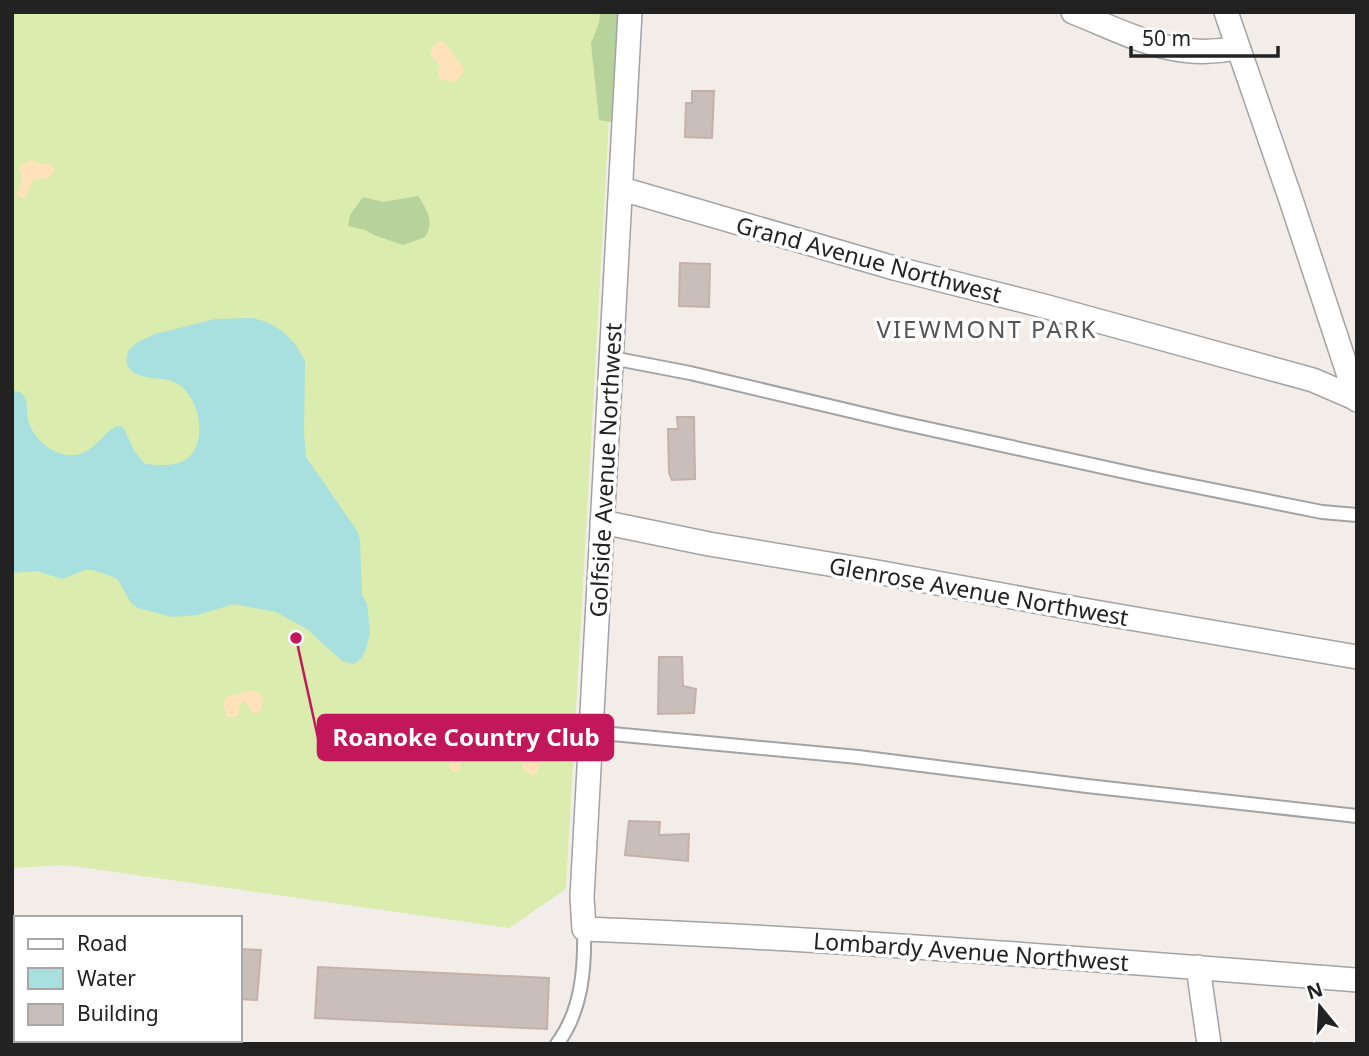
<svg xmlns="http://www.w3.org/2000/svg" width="1369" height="1056" viewBox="0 0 1369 1056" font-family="'Noto Sans',sans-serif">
<rect width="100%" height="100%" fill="#f2ede9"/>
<polygon fill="#daecae" points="12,12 615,12 566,889 509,928 65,865 12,868"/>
<g fill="#b8d29c">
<polygon points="600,12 621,12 616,123 599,120 591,43 599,23"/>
<path d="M418 196C427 210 435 222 425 237L403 245 374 235 365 230 348 226 350 215 363 197 383 202Z"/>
</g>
<g fill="#ffe2ba">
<path d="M443 41 465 69 456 82 441 80 438 73 439 64 431 56C429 49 437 41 443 41Z"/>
<polygon points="31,160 41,164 51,164 55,170 48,178 34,179 25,199 16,195 22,181 19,166"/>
<polygon points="254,690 263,696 260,712 253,714 245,701 240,704 238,716 227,717 223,704 228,696"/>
<polygon points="459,721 466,723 469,733 466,740 456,743 457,750 461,757 460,769 454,773 449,767 450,759 442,758 438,750 441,743 448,739 449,728"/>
<path d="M541 721 549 725C553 738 547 738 539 744 544 760 543 760 535 775H531L522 767 527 742 522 726 525 723 533 724Z"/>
</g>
<path fill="#a8e0e0" d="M252 318C278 323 294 338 305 361L304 433 306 457 358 532 360 541 362 595 367 604 370 632 366 649 361 659 354 664 342 661 307 629 276 612 234 604 197 615 172 617 138 608 131 603 118 580 111 576 92 570H85L62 579 37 571 12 573V391C17 391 19 391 22 394 29 400 26 412 28 420 34 442 60 462 83 453 97 447 104 432 117 426L123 427 135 452 145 464C160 465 180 468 191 455 208 435 198 391 172 381 159 377 141 380 131 370 125 364 126 356 129 350L136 343 155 334 215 319Z"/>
<g fill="#cabebb" stroke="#c5b0aa" stroke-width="2">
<polygon points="692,91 714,91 712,138 685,137 686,103 692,103"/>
<polygon points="680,263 710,264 709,307 679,306"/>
<polygon points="677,417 694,417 695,479 672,480 669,473 668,429 678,429"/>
<polygon points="659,657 682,657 683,686 696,689 694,713 658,714"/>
<polygon points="629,821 660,822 659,835 689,834 688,861 625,855"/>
<polygon points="240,949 261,950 257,1000 240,999"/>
<polygon points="318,967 549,978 547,1029 315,1018"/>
</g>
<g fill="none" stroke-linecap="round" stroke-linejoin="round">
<g stroke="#a3a3a3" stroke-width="16">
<g id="service">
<polyline points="612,358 690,373 897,422 1148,477 1322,512 1357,515"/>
<polyline points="591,732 858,757 1087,786 1357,816"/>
<path d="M557 1044C582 1011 585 968 584 929"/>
</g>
</g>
<g stroke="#a3a3a3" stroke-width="26">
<g id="minor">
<path d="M630 12 582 897 584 929C842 939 1100 960 1357 980"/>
<path d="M1073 12C1131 35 1173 61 1237 48"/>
<polyline points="1226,12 1291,200 1357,400"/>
<polyline points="622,189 894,268 1044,306 1313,380 1357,399"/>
<polyline points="602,522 709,544 877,572 1089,611 1357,657"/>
<polyline points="1198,967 1209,1044"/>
</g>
</g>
<use href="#service" stroke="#fff" stroke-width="12"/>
<use href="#minor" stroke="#fff" stroke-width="23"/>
</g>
<g text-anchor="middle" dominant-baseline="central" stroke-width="7" stroke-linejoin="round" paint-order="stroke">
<g font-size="23" fill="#222" stroke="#fff">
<text transform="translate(869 259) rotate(15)">Grand Avenue Northwest</text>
<text transform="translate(605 470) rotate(-87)">Golfside Avenue Northwest</text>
<text transform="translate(979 591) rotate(10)">Glenrose Avenue Northwest</text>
<text transform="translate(971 951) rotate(4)">Lombardy Avenue Northwest</text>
</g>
<g font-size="24" letter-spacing="2" fill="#555" stroke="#fff">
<text x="987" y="328">VIEWMONT PARK</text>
</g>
</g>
<path fill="none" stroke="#c2185b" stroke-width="2.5" d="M296 638L318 738"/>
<circle fill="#c2185b" stroke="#fff" stroke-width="2.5" cx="296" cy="638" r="7"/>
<rect fill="#c2185b" stroke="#c2185b" stroke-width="2.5" x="318" y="715" width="295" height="45" rx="7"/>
<g font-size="24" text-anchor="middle" font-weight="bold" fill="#fff">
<text x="466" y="746">Roanoke Country Club</text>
</g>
<rect width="1369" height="1056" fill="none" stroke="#222222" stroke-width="28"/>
<rect x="14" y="916" width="228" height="126" fill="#ffffff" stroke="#a7a7a7" stroke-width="2"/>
<rect x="28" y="939" width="35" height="10" fill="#ffffff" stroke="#a7a7a7" stroke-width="2"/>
<text x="77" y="951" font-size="21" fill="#222222">Road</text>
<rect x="28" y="968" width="35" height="21" fill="#a8e0e0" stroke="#a7a7a7" stroke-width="2"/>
<text x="77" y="986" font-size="21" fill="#222222">Water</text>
<rect x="28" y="1004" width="35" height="21" fill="#cabebb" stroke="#a7a7a7" stroke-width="2"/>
<text x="77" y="1021" font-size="21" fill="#222222">Building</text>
<g transform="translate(1320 1007) rotate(342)" stroke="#ffffff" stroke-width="5" paint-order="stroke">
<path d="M0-5L12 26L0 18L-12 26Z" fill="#222222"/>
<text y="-10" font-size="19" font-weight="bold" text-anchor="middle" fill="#222222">N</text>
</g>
<path d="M1131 46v10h147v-10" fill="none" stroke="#222222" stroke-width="3.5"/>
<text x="1142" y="46" font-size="21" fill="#222222" stroke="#ffffff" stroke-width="5" paint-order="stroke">50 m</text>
</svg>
